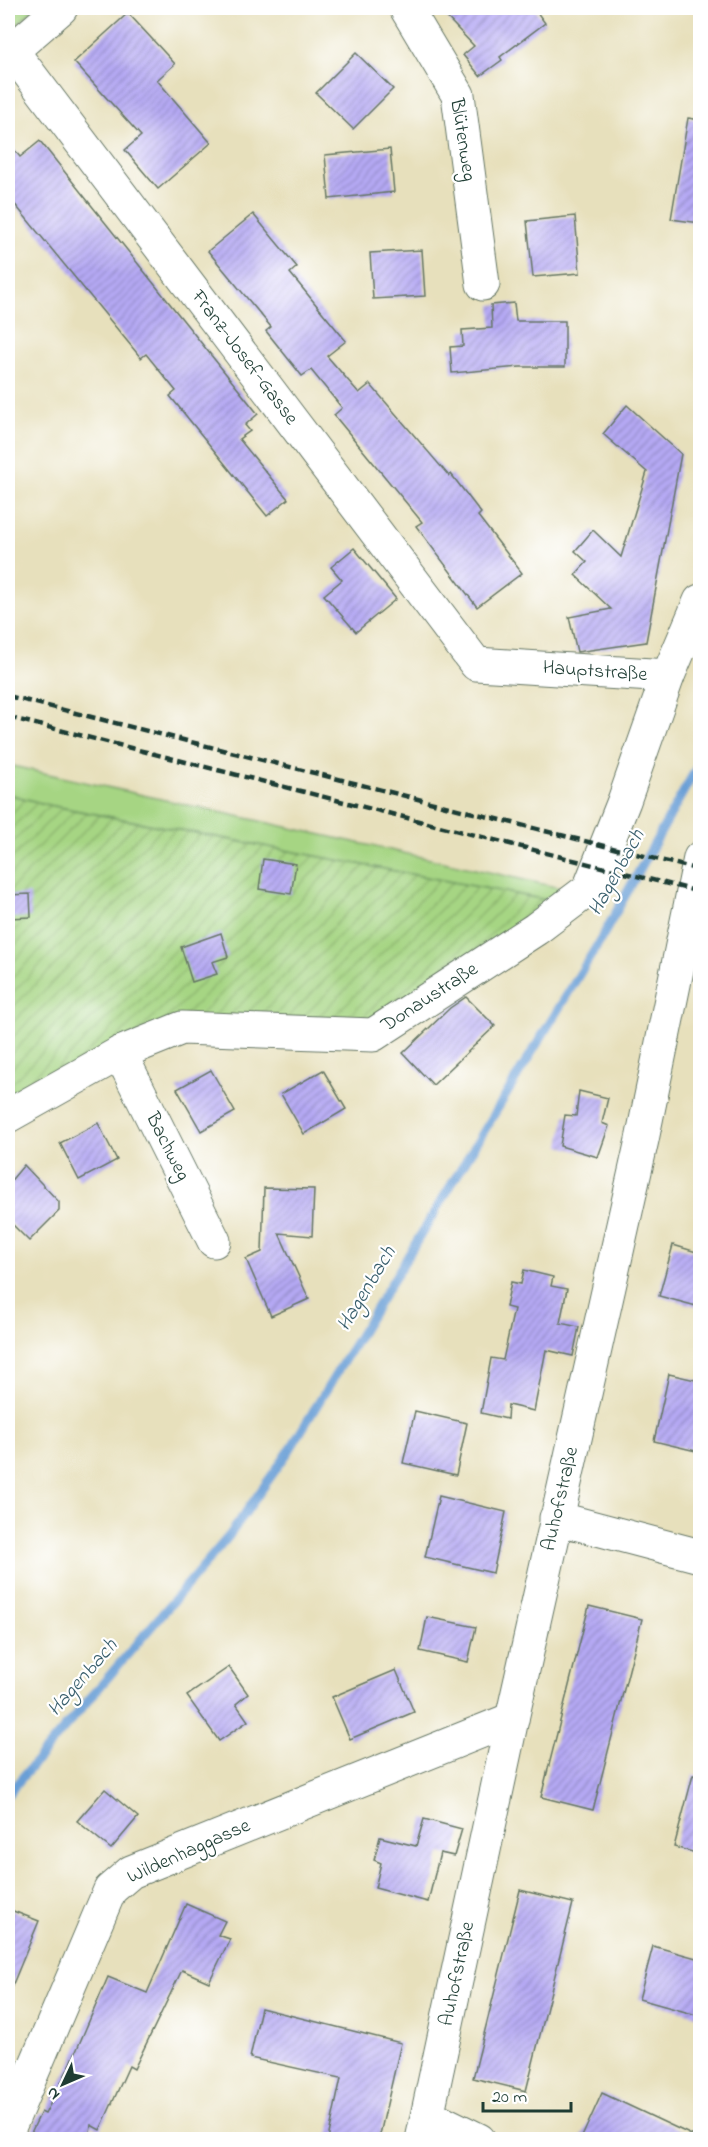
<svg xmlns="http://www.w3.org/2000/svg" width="708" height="2147" viewBox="0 0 708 2147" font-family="'Indie Flower',sans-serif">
<defs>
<pattern id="garden-furrows" width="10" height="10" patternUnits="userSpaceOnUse" patternTransform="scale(1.5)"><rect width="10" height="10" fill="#a6d583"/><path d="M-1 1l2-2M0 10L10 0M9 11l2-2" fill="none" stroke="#87ae6c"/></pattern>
<pattern id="building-hatch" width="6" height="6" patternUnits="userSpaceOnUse" patternTransform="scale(1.5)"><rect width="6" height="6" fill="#b5a9f4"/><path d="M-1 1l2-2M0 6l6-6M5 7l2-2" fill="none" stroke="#938bc6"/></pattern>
</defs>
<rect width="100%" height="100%" fill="#fff"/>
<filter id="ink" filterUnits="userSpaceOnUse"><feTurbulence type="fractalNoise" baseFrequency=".0167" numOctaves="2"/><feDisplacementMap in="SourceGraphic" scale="12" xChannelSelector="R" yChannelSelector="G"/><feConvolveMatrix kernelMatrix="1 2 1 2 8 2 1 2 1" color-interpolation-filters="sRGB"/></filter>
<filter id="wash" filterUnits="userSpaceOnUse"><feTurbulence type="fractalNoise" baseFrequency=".008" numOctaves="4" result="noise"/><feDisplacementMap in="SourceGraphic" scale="24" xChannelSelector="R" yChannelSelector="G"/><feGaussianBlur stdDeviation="1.35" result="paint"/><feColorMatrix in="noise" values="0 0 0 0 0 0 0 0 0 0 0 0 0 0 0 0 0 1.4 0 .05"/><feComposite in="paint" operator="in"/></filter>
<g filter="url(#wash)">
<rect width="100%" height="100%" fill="#e7e0bc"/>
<g fill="#a6d583" stroke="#62895c" stroke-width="1.5">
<polygon points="8,8 35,8 19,23 8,28"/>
<polygon points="8,765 574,891 557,902 48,805 8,794"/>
</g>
<polygon fill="url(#garden-furrows)" stroke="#62895c" stroke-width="1.5" points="8,794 48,805 557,902 373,1035 182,1028 8,1118"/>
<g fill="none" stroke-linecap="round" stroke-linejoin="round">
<polyline stroke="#699fd6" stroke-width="9" points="8,1794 229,1536 289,1451 601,939 700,762"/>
</g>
<g id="blocks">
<g fill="url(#building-hatch)">
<polygon points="438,8 534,8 545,23 500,57 502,60 480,76 463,55 474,46"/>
<polygon points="128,13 175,64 157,80 211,143 158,189 125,150 141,136 74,62"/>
<polygon points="356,53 393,89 353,129 316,93"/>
<polygon points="688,118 700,120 700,223 671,219"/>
<polygon points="40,141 258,414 245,425 250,431 239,439 288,499 267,516 170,396 176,391 146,354 141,358 8,196 8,142 20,157"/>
<polygon points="390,149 394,192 329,199 325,155"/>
<polygon points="253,214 297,267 290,273 346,341 327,356 359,393 370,384 449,476 451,474 481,513 478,516 522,573 477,607 416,526 422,522 334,415 342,408 311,370 302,376 266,331 271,327 208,251"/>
<polygon points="575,216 580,273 533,277 527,221"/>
<polygon points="422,250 425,296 373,299 370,253"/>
<polygon points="514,303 516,321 565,321 565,367 520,367 452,373 450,347 463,346 462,330 492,328 491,305"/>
<polygon points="627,405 681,454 646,642 577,652 569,617 611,609 575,575 587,562 575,551 593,530 621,557 647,472 603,434"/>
<polygon points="354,548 396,599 356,632 324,595 342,580 331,567"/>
<polygon points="263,859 296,864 291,894 259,889"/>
<polygon points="30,894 31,917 8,918 8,895"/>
<polygon points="221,933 228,957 212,962 217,974 192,982 181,947"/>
<polygon points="466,997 495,1026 433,1085 403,1053 450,1008"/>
<polygon points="211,1070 235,1112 201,1131 177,1089"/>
<polygon points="323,1070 346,1109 304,1134 281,1094"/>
<polygon points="579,1091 608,1098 602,1123 609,1126 598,1157 560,1146 565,1115 576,1116"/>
<polygon points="98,1123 117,1160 79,1180 60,1143"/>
<polygon points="24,1165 59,1202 59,1211 29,1241 8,1220 8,1184"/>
<polygon points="264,1188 314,1189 312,1236 279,1233 309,1299 271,1316 246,1259 262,1252"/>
<polygon points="673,1245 700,1253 700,1307 659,1296"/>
<polygon points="524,1270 553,1277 551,1286 567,1289 560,1323 579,1327 573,1356 546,1350 534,1411 508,1405 507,1419 481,1413 491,1358 503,1360 514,1309 506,1307 511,1282 521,1284"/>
<polygon points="669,1374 700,1381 700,1452 654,1441"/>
<polygon points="415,1411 467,1423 456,1475 403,1463"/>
<polygon points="439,1496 506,1512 493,1573 425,1557"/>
<polygon points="589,1606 642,1619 593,1810 541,1797"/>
<polygon points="427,1617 476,1627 468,1662 420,1651"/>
<polygon points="229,1667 248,1694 236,1704 248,1721 219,1741 187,1696"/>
<polygon points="396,1670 414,1712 350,1739 332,1697"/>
<polygon points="693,1775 700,1776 700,1854 674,1847"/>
<polygon points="105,1789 138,1817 111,1849 77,1821"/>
<polygon points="424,1819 462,1829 454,1856 440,1853 428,1902 375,1888 381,1863 374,1860 380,1837 416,1846"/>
<polygon points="520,1890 573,1903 526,2091 473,2078"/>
<polygon points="186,1904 225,1921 218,1935 230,1939 209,1982 182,1970 134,2069 129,2066 100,2130 91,2125 89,2139 28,2139 41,2112 45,2114 71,2063 108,1977 147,1993"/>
<polygon points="8,1909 39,1921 8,1996"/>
<polygon points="653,1946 700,1959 700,2016 639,1999"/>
<polygon points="261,2008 401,2043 379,2139 328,2139 341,2078 250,2058"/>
<polygon points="602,2093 700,2139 581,2139"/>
</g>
</g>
</g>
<g filter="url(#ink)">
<use href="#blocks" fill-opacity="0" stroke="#657664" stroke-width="1.5"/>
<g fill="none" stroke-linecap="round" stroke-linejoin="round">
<g stroke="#657664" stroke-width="35">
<g id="street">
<polyline points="406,8 458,95 483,284"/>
<polyline points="12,51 476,664 668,676"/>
<polyline points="8,54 61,8"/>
<polyline points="120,1053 214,1241"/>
<polyline points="8,1116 120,1053 182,1028 373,1035 536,929 589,889 624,801 668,676 700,601"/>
<polyline points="556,1518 700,1556"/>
<polyline points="428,2115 479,2140"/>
<polyline points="8,2130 110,1890 131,1872 512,1719"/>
<polyline points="422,2140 512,1719 642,1140 700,858"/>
</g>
</g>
<use href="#street" stroke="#fff" stroke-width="33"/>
<g stroke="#1f3d34" stroke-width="4.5" stroke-dasharray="9 4.5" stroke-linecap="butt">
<polyline points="8,696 700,870"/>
<polyline points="8,717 700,892"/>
</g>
</g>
</g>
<g text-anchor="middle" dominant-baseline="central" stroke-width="4.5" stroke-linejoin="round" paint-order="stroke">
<g font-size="20" fill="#1f3d34" stroke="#fff">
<text transform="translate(462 140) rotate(81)">Blütenweg</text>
<text transform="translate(244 358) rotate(53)">Franz-Josef-Gasse</text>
<text transform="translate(595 672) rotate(4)">Hauptstraße</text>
<text transform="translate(430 998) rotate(-33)">Donaustraße</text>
<text transform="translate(167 1147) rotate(63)">Bachweg</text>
<text transform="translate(561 1499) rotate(-77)">Auhofstraße</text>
<text transform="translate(189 1852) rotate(-24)">Wildenhaggasse</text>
<text transform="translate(458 1974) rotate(-78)">Auhofstraße</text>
</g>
<g font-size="21" font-style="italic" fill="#395f6d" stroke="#fff">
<text transform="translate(617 873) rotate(-61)">Hagenbach</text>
<text transform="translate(367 1289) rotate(-59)">Hagenbach</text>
<text transform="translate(83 1678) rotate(-49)">Hagenbach</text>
</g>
</g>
<rect width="708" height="2147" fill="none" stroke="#fff" stroke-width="30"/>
<g transform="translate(63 2084) rotate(226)" stroke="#ffffff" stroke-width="4.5" paint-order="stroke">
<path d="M0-4.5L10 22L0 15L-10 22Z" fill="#1f3d34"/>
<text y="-9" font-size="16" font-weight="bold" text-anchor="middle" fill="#1f3d34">N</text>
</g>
<path d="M483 2102v9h88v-9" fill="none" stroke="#1f3d34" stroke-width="3"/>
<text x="492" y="2102" font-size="18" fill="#1f3d34" stroke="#ffffff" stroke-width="4.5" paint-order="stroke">20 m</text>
</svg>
